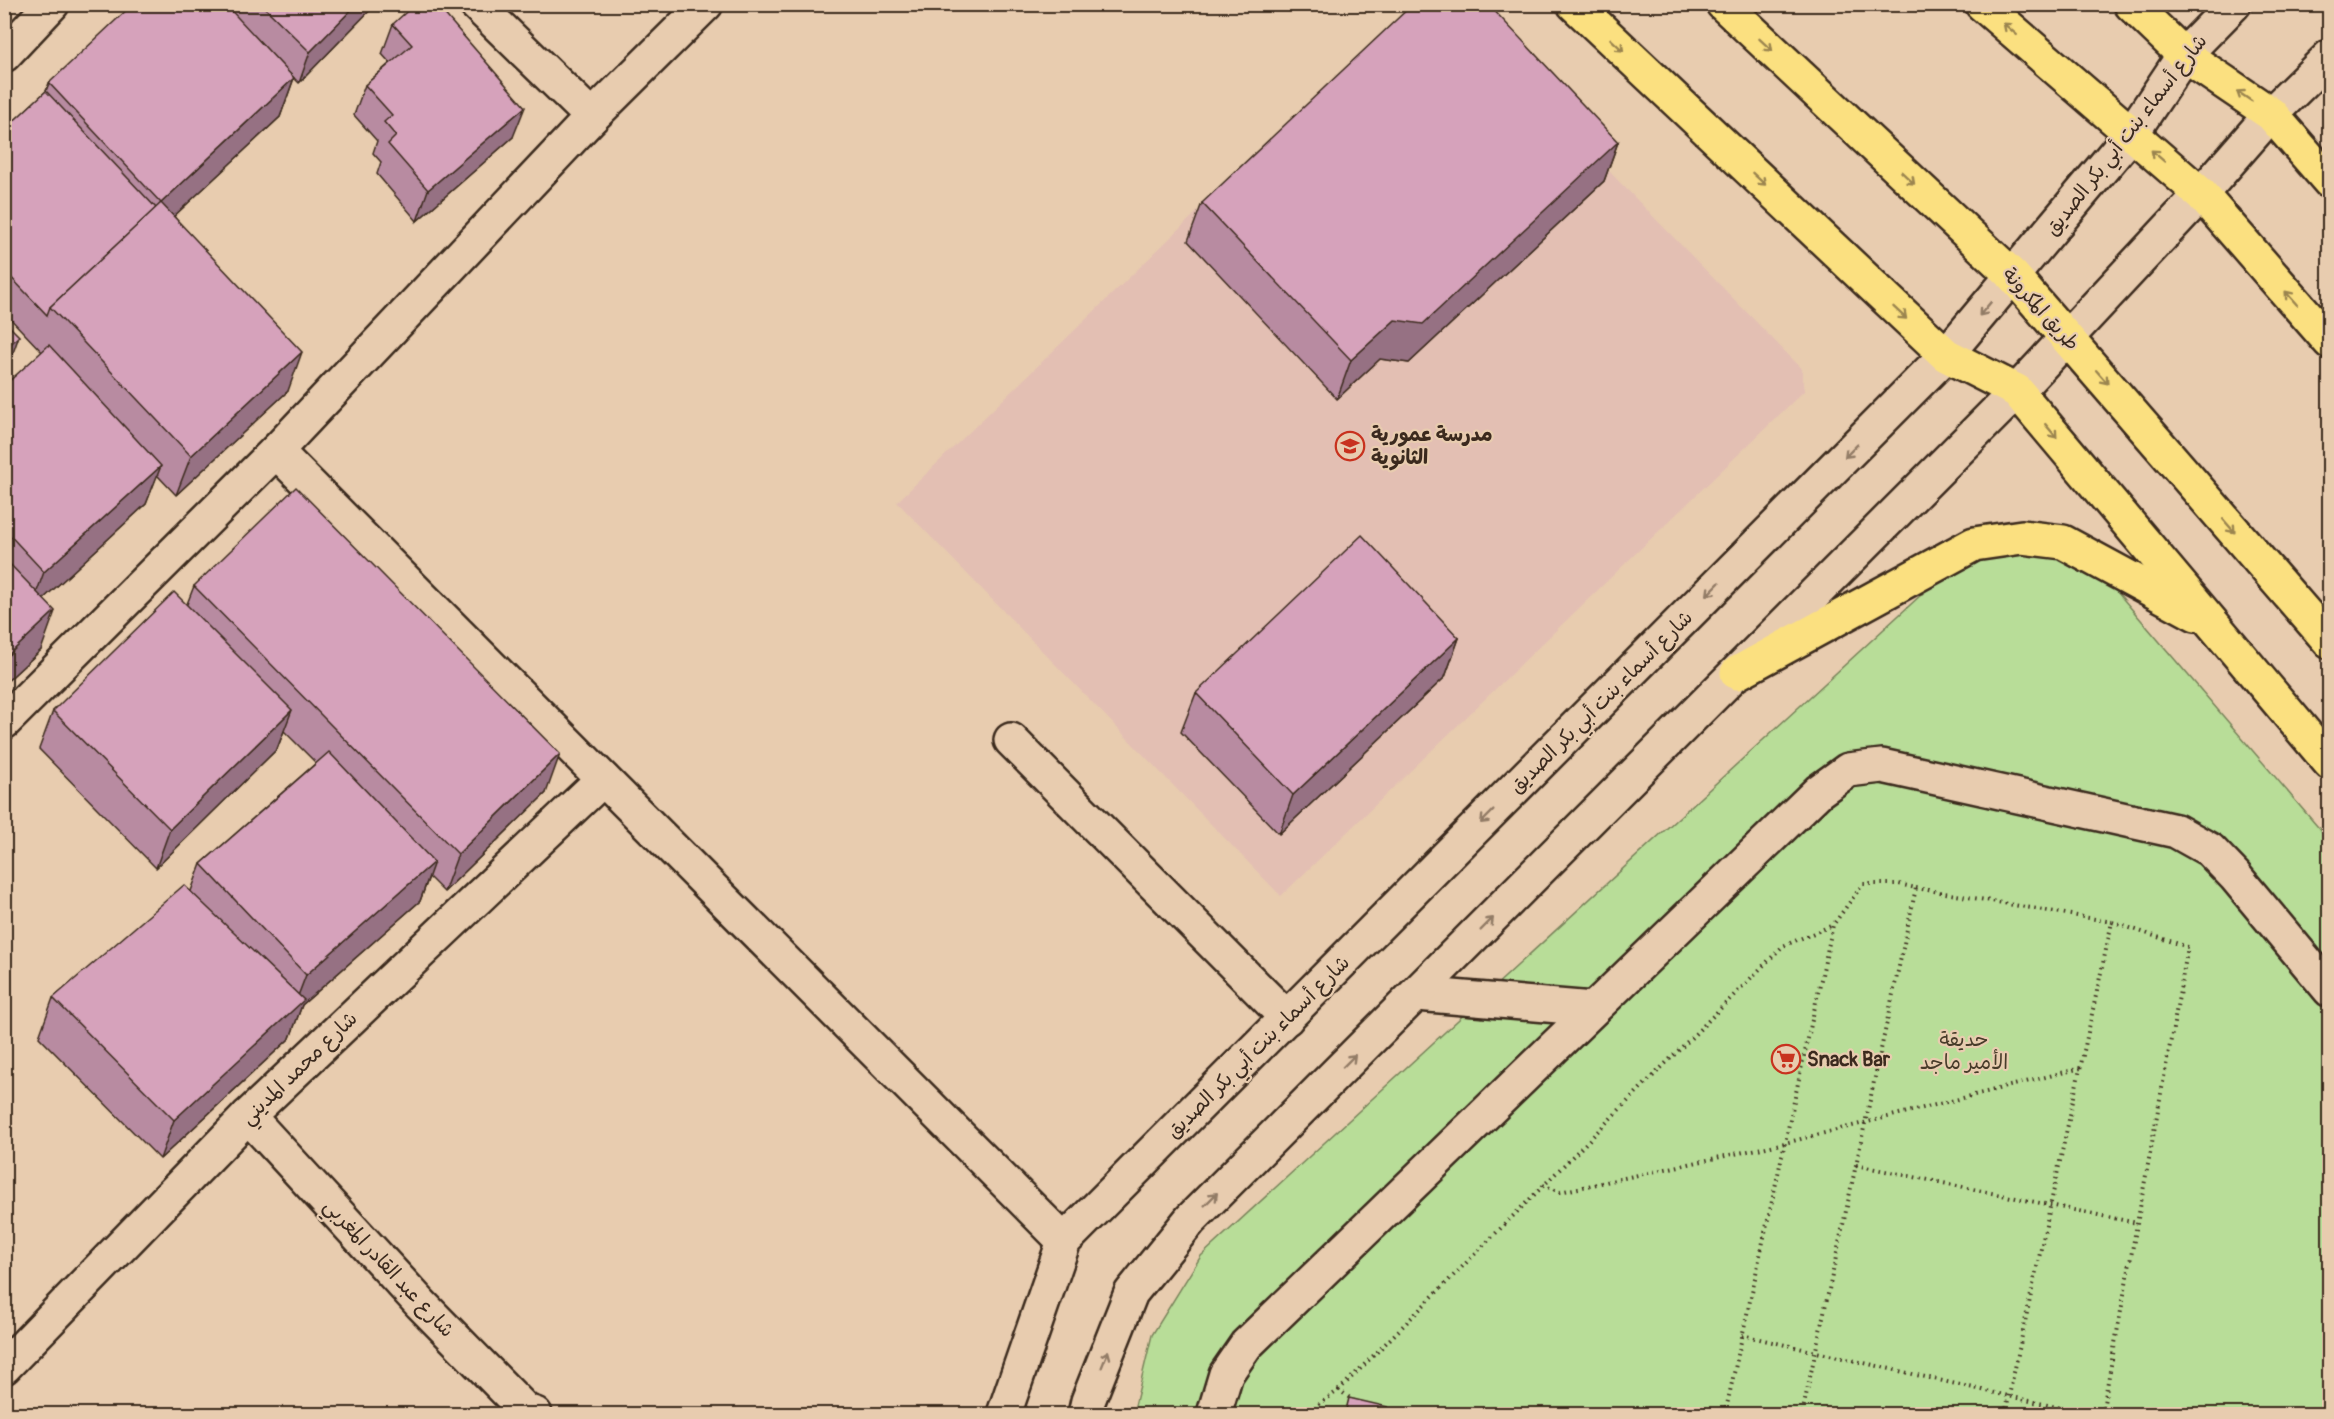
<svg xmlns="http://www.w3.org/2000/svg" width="2334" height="1419" viewBox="0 0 2334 1419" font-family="Pangolin,'Playpen Sans Arabic',sans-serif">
<rect width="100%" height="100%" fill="#e8ccaf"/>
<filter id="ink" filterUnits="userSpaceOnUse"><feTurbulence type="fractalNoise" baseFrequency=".0167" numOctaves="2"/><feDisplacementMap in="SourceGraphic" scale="12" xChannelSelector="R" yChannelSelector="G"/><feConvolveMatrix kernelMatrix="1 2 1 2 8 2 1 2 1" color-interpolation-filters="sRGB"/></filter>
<g filter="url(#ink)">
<polygon fill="#e3bfb3" points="1411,5 1447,5 1802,369 1804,391 1281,896 897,502"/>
<polygon fill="#b8dd98" stroke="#7a845b" stroke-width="1.5" points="2020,551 2057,556 2100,572 2329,840 2329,1414 1133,1414 1152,1335 1201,1256 1958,561"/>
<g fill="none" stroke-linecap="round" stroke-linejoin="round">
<g stroke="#3b2a1e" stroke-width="38">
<g id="minor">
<polyline points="476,4 592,117"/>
<polyline points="4,55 52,4"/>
<polyline points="276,451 1064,1241"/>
<polyline points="4,722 276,451 592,117 706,4"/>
<polyline points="1011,740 1287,1018"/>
<polyline points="1417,994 1593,1009"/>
<polyline points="248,1116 421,1304 526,1411 535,1414"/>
<polyline points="4,1367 248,1116 603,779"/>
<polyline points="1004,1414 1064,1241 1946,355 2132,133 2184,55 2234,4"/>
<polyline points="1085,1414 1088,1401 1131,1293 1190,1220 2017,391 2201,194 2271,114 2330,56"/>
<polyline points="1214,1414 1226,1374 1246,1345 1819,791 1848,770 1882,766 2176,831 2210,850 2235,876 2330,990"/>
</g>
</g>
<g stroke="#3b2a1e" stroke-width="38">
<g id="major">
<polyline points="1574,4 1946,355 2017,391 2330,763"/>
<polyline points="1723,4 2013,276 2330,642"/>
<polyline points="1982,4 2201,194 2330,342"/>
<polyline points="2131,4 2184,55 2271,114 2330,182"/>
<polyline points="1737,673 1974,544 2022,537 2063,542 2196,614"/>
</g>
</g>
<g stroke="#3b2a1e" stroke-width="4" stroke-dasharray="1.5 4.5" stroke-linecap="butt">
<polyline points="1916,888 2112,922"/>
<polyline points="1856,1165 2137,1223"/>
<polyline points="1543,1185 1560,1192 1785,1143 2081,1068"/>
<polyline points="1742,1335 2087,1414"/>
<polyline points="1354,1401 1339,1390 1783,946 1833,925"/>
<polyline points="1312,1414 1314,1408 1339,1390"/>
<polyline points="1725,1414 1833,925 1863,884 1899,884 1916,888 1802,1414"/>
<polyline points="2005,1414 2112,922 2188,947 2102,1414"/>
</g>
<use href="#minor" stroke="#e8ccaf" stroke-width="33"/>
<use href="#major" stroke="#fbe080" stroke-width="33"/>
</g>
<g fill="#b88ba1" stroke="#3b2a1e" stroke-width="1.5">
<polygon points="234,4 376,4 299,83 290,74 294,78 280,117 174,216 288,391 176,495 157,475 146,504 43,599 41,650 4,684 4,386 42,352 4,312 4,130 46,91 49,83 232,11"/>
<polygon points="393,24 513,137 417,221 377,174 381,162 373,153 377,141 354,115 365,85 390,63 382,54"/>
<polygon points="1618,142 1604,181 1409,363 1380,359 1337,399 1188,241 1202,203"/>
<polygon points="194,586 546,793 444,892 429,877 420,901 302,1005 290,1038 160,1159 39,1037 53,998 191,891 201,864 316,763 284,731 277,749 156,868 39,749 53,711 187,604"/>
<polygon points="1459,638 1445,677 1279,834 1181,732 1196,693"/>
</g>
<g fill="#967183" stroke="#3b2a1e" stroke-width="1.5">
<polygon points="357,4 376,4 299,83 310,52"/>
<polygon points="294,78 280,117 63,320 161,203"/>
<polygon points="525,107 513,137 417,221 428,190"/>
<polygon points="1618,142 1604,181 1409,363 1380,359 1337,399 1351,360 1395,320"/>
<polygon points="19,336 8,367 4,370 4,350"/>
<polygon points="302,352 288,391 176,495 191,456"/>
<polygon points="161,466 146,504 30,611 44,572"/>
<polygon points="55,611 41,650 4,684 4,659"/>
<polygon points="1459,638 1445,677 1279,834 1293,795"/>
<polygon points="292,710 277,749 156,868 170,829"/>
<polygon points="560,754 546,793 444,892 458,854"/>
<polygon points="434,862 420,901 302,1005 290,1038 160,1159 174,1120 293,1009 306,975"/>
</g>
<g fill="#d6a2bb" stroke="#3b2a1e" stroke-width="1.5">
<polygon points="133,4 225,4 294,78 161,203 49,83"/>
<polygon points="261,4 357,4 310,52"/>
<polygon points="415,4 436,4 525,107 428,190 388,144 396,136 384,122 392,115 365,85 412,45 393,24"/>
<polygon points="1413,4 1488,4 1618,142 1423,324 1395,320 1351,360 1202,203"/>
<polygon points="46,91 156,208 50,307 47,315 4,270 4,130"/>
<polygon points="161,203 302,352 191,456 50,307"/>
<polygon points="4,321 19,336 4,350"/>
<polygon points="49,345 161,466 44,572 4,529 4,386"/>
<polygon points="296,487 560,754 458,854 194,586"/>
<polygon points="1362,535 1459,638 1293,795 1196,693"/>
<polygon points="4,558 55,611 4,659"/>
<polygon points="174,592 292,710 170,829 53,711"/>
<polygon points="329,752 434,862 306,975 201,864"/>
<polygon points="184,885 304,1000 174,1120 53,998"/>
<polygon points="1349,1398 1388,1407 1386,1414 1345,1414"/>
</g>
<defs><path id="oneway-shaft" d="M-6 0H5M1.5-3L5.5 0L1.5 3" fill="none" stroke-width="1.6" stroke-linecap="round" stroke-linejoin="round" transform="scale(1.5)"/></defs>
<g stroke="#9b854f">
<use href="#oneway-shaft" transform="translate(2010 29) rotate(-139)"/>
<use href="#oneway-shaft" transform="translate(1617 45) rotate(43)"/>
<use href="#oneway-shaft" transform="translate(1766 45) rotate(43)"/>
<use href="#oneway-shaft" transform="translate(2244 96) rotate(-146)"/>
<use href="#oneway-shaft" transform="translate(2158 156) rotate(-139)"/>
<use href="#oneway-shaft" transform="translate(1908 178) rotate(43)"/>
<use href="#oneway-shaft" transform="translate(1759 179) rotate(43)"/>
<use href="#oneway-shaft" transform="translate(2291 298) rotate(-131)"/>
<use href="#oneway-shaft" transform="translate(1900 313) rotate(43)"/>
<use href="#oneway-shaft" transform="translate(2102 377) rotate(49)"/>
<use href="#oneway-shaft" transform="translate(2051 431) rotate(50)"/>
<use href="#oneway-shaft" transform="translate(2229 526) rotate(49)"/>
</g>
<g stroke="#927b66">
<use href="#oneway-shaft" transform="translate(1985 309) rotate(130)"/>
<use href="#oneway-shaft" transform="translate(1851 451) rotate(135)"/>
<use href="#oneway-shaft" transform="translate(1713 589) rotate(135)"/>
<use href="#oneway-shaft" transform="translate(1487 817) rotate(135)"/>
<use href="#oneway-shaft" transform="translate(1487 924) rotate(-45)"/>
<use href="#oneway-shaft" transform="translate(1349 1061) rotate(-45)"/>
<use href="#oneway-shaft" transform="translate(1211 1199) rotate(-45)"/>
<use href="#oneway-shaft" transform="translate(1105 1359) rotate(-68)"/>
</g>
</g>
<defs>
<g id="school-ring" transform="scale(1.5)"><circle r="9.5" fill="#e8ccaf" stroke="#c8321e" stroke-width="1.5"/><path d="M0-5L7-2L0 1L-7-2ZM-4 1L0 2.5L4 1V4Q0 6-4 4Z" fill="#c8321e"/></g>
<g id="supermarket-ring" transform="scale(1.5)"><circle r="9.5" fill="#e8ccaf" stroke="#c8321e" stroke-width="1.5"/><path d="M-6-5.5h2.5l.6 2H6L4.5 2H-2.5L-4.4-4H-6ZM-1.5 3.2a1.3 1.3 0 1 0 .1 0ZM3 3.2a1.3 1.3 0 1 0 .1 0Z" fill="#c8321e"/></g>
</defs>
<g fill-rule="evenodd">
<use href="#school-ring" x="1350" y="446"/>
<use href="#supermarket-ring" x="1786" y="1059"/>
</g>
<g text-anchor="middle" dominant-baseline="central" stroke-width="4.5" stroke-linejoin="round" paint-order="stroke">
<g font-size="20" fill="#3b2a1e" stroke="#e8ccaf">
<text transform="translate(2126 135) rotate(-52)">شارع أسماء بنت أبي بكر الصديق</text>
<text transform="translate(2041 309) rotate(48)">طريق المكرونة</text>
<text transform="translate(1601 702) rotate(-45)">شارع أسماء بنت أبي بكر الصديق</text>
<text transform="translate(1258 1047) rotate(-45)">شارع أسماء بنت أبي بكر الصديق</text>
<text transform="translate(299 1068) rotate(-44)">شارع محمد المديني</text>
<text transform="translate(389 1268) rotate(47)">شارع عبد القادر المغربي</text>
</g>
<g font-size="20" font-weight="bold" fill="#3b2a1e" stroke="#e8ccaf" text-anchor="start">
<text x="1371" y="434">مدرسة عمورية<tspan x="1371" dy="23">الثانوية</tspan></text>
<text x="1807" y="1059">Snack Bar</text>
</g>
<g font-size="20" fill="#483c2a" stroke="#e8ccaf">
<text x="1964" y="1039">حديقة<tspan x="1964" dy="23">الأمير ماجد</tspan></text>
</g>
</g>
<rect width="2334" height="1419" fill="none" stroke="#e8ccaf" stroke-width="24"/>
<rect x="12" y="12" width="2310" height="1395" fill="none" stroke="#3b2a1e" stroke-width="2" filter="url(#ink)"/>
</svg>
